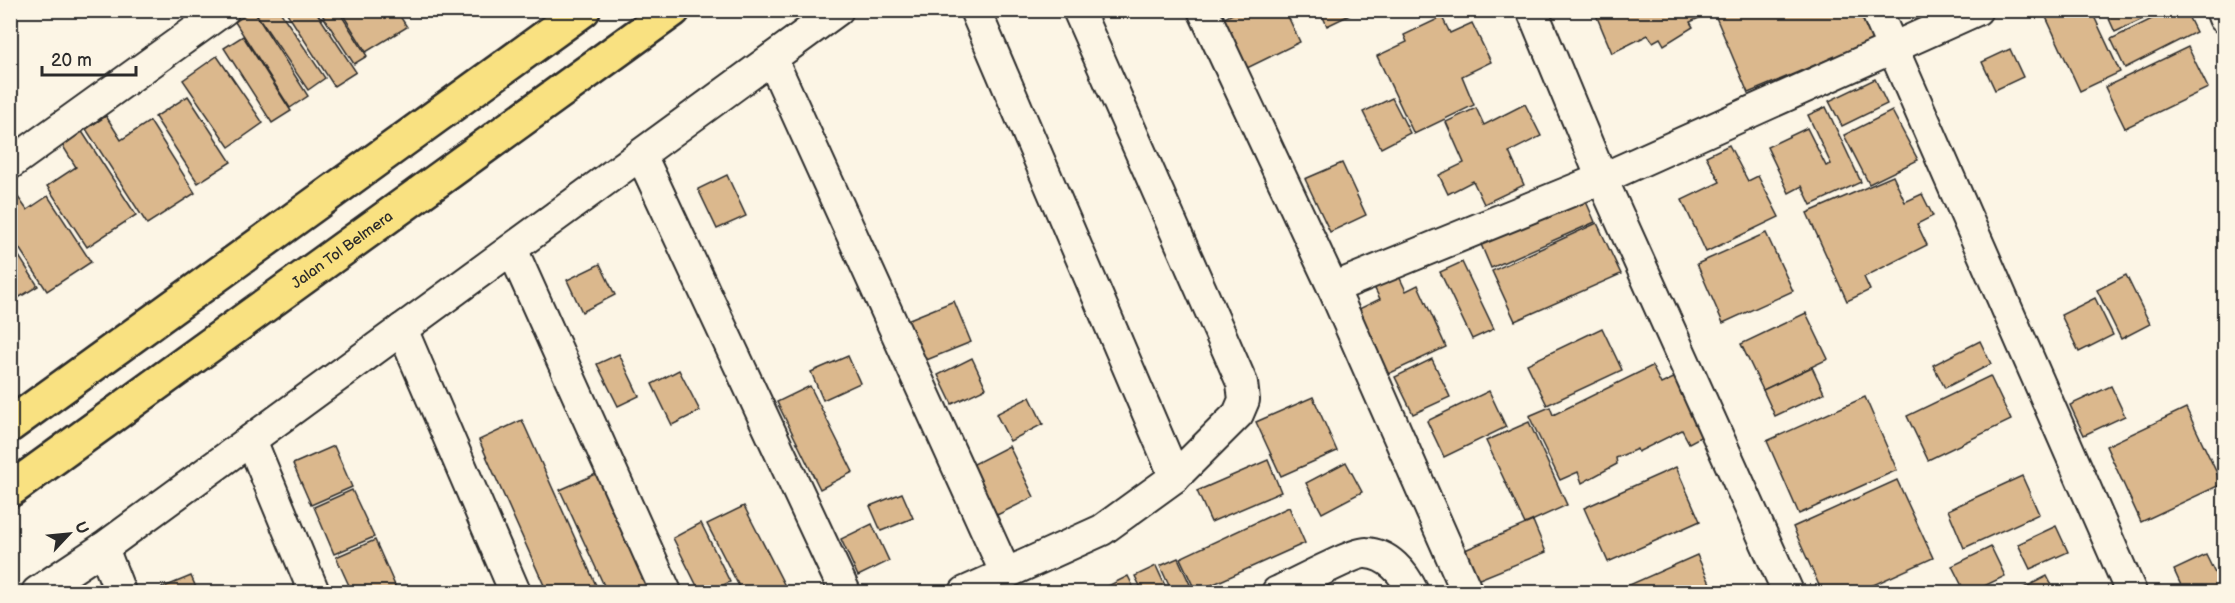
<svg xmlns="http://www.w3.org/2000/svg" width="2235" height="603" viewBox="0 0 2235 603" font-family="'Balsamiq Sans',sans-serif">
<rect width="100%" height="100%" fill="#fcf5e5"/>
<filter id="ink" filterUnits="userSpaceOnUse"><feTurbulence type="fractalNoise" baseFrequency=".0167" numOctaves="2"/><feDisplacementMap in="SourceGraphic" scale="12" xChannelSelector="R" yChannelSelector="G"/><feConvolveMatrix kernelMatrix="1 2 1 2 8 2 1 2 1" color-interpolation-filters="sRGB"/></filter>
<g filter="url(#ink)">
<g fill="#dbb88d" stroke="#2b2b2b" stroke-width="1.5">
<polygon points="253,10 308,96 290,108 235,22"/>
<polygon points="265,10 279,10 325,78 308,90 257,15"/>
<polygon points="285,10 315,10 356,72 334,86"/>
<polygon points="319,10 338,10 367,56 354,64"/>
<polygon points="340,10 396,10 407,27 366,52"/>
<polygon points="1240,10 1285,10 1300,42 1239,72 1215,23"/>
<polygon points="1320,10 1360,10 1327,26"/>
<polygon points="1594,10 1698,10 1701,17 1690,22 1693,27 1664,45 1660,38 1653,42 1648,35 1612,53"/>
<polygon points="1726,10 1860,10 1873,41 1748,93 1715,15"/>
<polygon points="2061,10 2091,10 2120,72 2080,91 2046,17"/>
<polygon points="2105,10 2162,10 2115,32"/>
<polygon points="2170,10 2185,10 2196,32 2125,68 2111,39"/>
<polygon points="1442,17 1450,33 1472,23 1491,62 1462,76 1474,105 1414,134 1377,56 1407,42 1404,35"/>
<polygon points="243,36 291,111 272,123 224,48"/>
<polygon points="2188,47 2208,88 2125,128 2105,87"/>
<polygon points="2010,49 2023,77 1995,90 1982,62"/>
<polygon points="217,56 263,123 229,147 183,80"/>
<polygon points="1875,79 1887,104 1842,126 1829,101"/>
<polygon points="188,96 231,162 198,183 155,117"/>
<polygon points="1392,98 1410,133 1381,148 1363,112"/>
<polygon points="1525,104 1541,136 1509,152 1524,185 1484,204 1473,181 1448,194 1439,175 1464,163 1446,122 1476,108 1484,125"/>
<polygon points="1826,107 1861,182 1811,205 1802,186 1789,193 1767,147 1807,128 1826,166 1831,164 1808,115"/>
<polygon points="1892,111 1918,160 1869,184 1844,135"/>
<polygon points="106,116 121,140 150,121 195,193 147,224 86,129"/>
<polygon points="81,130 136,215 87,247 47,186 76,167 61,143"/>
<polygon points="1729,145 1748,181 1758,176 1779,217 1706,252 1682,200 1720,182 1706,156"/>
<polygon points="1342,163 1366,215 1330,232 1305,179"/>
<polygon points="727,175 746,216 717,229 698,189"/>
<polygon points="1893,176 1905,202 1922,194 1933,216 1917,224 1927,245 1864,277 1870,290 1847,301 1807,213"/>
<polygon points="1581,190 1595,222 1491,268 1477,235"/>
<polygon points="15,193 27,210 48,196 91,262 47,291 10,234 10,196"/>
<polygon points="1597,223 1621,274 1515,321 1492,271"/>
<polygon points="1766,233 1793,291 1723,323 1697,264"/>
<polygon points="10,242 38,286 10,303"/>
<polygon points="1462,262 1494,329 1472,339 1440,272"/>
<polygon points="600,264 615,295 582,312 567,280"/>
<polygon points="1397,272 1406,291 1418,285 1446,347 1386,375 1357,310 1380,299 1372,283"/>
<polygon points="2126,275 2150,324 2121,339 2097,290"/>
<polygon points="2095,298 2113,335 2079,352 2061,315"/>
<polygon points="954,301 971,342 924,361 907,320"/>
<polygon points="1806,313 1828,359 1763,390 1741,344"/>
<polygon points="1602,328 1622,370 1547,405 1527,364"/>
<polygon points="1980,341 1991,364 1945,388 1933,365"/>
<polygon points="619,354 639,396 618,406 597,364"/>
<polygon points="848,356 860,383 823,400 811,372"/>
<polygon points="972,358 986,388 952,404 938,375"/>
<polygon points="1432,359 1450,397 1413,414 1395,377"/>
<polygon points="1652,366 1661,384 1680,375 1708,433 1689,443 1682,430 1638,452 1637,449 1616,458 1617,464 1582,483 1578,472 1560,480 1529,416 1550,407 1553,415"/>
<polygon points="1812,367 1824,393 1775,416 1763,390"/>
<polygon points="679,370 700,411 672,425 652,384"/>
<polygon points="1990,376 2011,420 1928,460 1907,416"/>
<polygon points="810,386 853,472 820,489 777,402"/>
<polygon points="2111,386 2125,416 2084,435 2070,405"/>
<polygon points="1489,391 1506,427 1444,457 1427,421"/>
<polygon points="1030,397 1043,424 1010,441 996,414"/>
<polygon points="1313,397 1337,451 1281,476 1256,422"/>
<polygon points="1865,397 1897,470 1799,514 1767,441"/>
<polygon points="2186,408 2222,484 2141,522 2106,446"/>
<polygon points="522,420 599,592 547,592 479,440"/>
<polygon points="1529,422 1567,505 1525,524 1486,441"/>
<polygon points="334,446 352,487 311,505 293,464"/>
<polygon points="1009,446 1034,497 997,515 972,465"/>
<polygon points="1268,460 1281,492 1211,522 1197,491"/>
<polygon points="1346,462 1362,492 1322,513 1306,483"/>
<polygon points="1676,467 1700,521 1608,562 1584,508"/>
<polygon points="596,474 649,592 607,592 560,490"/>
<polygon points="2022,476 2039,514 1964,548 1948,510"/>
<polygon points="1897,480 1933,558 1858,592 1822,592 1793,527"/>
<polygon points="352,490 374,537 334,554 314,507"/>
<polygon points="902,493 913,518 881,531 870,506"/>
<polygon points="744,506 788,592 742,592 707,524"/>
<polygon points="1289,507 1305,543 1196,592 1180,558"/>
<polygon points="1533,521 1546,552 1477,580 1465,550"/>
<polygon points="701,523 730,582 708,592 700,592 673,538"/>
<polygon points="872,524 889,561 858,576 841,539"/>
<polygon points="2056,526 2068,552 2030,569 2018,544"/>
<polygon points="375,540 397,590 391,592 352,592 336,557"/>
<polygon points="1991,547 2005,576 1972,592 1965,592 1952,566"/>
<polygon points="1697,555 1714,592 1619,592 1618,590"/>
<polygon points="2206,555 2224,592 2184,592 2174,570"/>
<polygon points="2224,557 2224,573 2218,560"/>
<polygon points="1178,558 1192,589 1186,592 1172,592 1160,566"/>
<polygon points="1156,566 1168,592 1143,592 1135,576"/>
<polygon points="191,576 198,592 152,592"/>
<polygon points="1128,576 1136,592 1112,592 1108,586"/>
<polygon points="2047,576 2055,592 2018,592 2018,591"/>
<polygon points="1899,584 1903,592 1882,592"/>
</g>
<g fill="none" stroke-linecap="round" stroke-linejoin="round">
<g stroke="#2b2b2b" stroke-width="34">
<g id="minor">
<polyline points="975,10 1175,477"/>
<polyline points="1203,10 1333,288 1467,592"/>
<polyline points="1532,10 1602,179 1788,592"/>
<polyline points="1876,10 2131,592"/>
<polyline points="2221,10 2224,18"/>
<polyline points="772,59 1006,574"/>
<polyline points="641,155 845,592"/>
<polyline points="10,164 224,10"/>
<polyline points="512,249 666,592"/>
<polyline points="1333,288 1608,176 1977,10"/>
<polyline points="402,329 515,592"/>
<polyline points="251,440 314,592"/>
<polyline points="103,548 120,592"/>
<polyline points="37,592 103,548 838,10"/>
<polyline points="965,592 1102,530 1175,477 1238,414 1244,400 1242,383 1078,10"/>
<path d="M1277 592C1292 586 1354 552 1366 553 1388 554 1404 573 1413 592"/>
</g>
</g>
<g stroke="#2b2b2b" stroke-width="38">
<g id="motorway">
<polyline points="10,425 583,10"/>
<path id="s1" d="M10 490 673 10"/>
</g>
</g>
<use href="#minor" stroke="#fcf5e5" stroke-width="30"/>
<use href="#motorway" stroke="#f9e181" stroke-width="33"/>
</g>
</g>
<g text-anchor="middle" dominant-baseline="central" stroke-width="4.5" stroke-linejoin="round" paint-order="stroke">
<g font-size="15" fill="#2b2b2b" stroke="#fcf5e5">
<text stroke="none"><textPath href="#s1" startOffset="410">Jalan Tol Belmera</textPath></text>
</g>
</g>
<rect width="2235" height="603" fill="none" stroke="#fcf5e5" stroke-width="36"/>
<rect x="18" y="18" width="2199" height="567" fill="none" stroke="#2b2b2b" stroke-width="2" filter="url(#ink)"/>
<g transform="translate(69 534) rotate(64)" stroke="#fcf5e5" stroke-width="4.5" paint-order="stroke">
<path d="M0-4.5L10 22L0 15L-10 22Z" fill="#2b2b2b"/>
<text y="-9" font-size="16" font-weight="bold" text-anchor="middle" fill="#2b2b2b">U</text>
</g>
<path d="M42 66v9h94v-9" fill="none" stroke="#2b2b2b" stroke-width="3"/>
<text x="51" y="66" font-size="18" fill="#2b2b2b" stroke="#fcf5e5" stroke-width="4.5" paint-order="stroke">20 m</text>
</svg>
